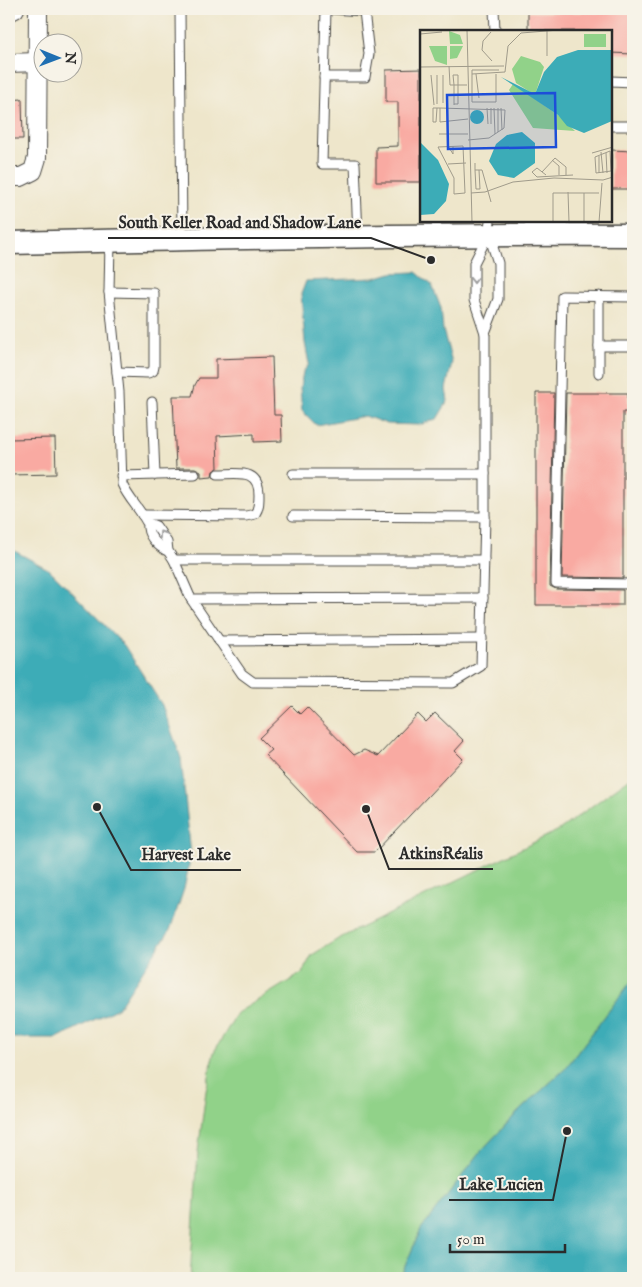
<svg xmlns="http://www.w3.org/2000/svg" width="642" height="1287" viewBox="0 0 642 1287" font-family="'IM FELL English',serif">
<rect width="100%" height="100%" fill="#f7f3e8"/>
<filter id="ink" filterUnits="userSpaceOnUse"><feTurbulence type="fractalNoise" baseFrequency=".02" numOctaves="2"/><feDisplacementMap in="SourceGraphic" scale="10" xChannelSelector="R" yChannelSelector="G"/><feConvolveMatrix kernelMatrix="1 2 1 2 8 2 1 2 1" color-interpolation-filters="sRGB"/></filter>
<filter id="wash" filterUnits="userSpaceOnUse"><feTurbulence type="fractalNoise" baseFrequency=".0096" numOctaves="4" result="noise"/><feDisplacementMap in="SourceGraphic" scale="20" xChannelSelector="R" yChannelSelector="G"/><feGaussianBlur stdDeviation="1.12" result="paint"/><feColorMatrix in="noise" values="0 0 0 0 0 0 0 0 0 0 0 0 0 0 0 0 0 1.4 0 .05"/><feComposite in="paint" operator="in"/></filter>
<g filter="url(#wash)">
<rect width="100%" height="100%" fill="#eee6cb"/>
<polygon fill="#91d289" stroke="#5e7e5a" points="633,776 633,979 565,1069 518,1112 482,1150 421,1229 400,1278 190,1278 198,1152 206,1091 214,1052 237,1013 302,973 312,955 338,939 559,830"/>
<g fill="#3cacb7" stroke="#346c71">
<polygon points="416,272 432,285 441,308 443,330 452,362 446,389 448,401 437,419 419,425 387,424 365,416 316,425 302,411 300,388 303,372 309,364 305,343 301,294 306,281 374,278 391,273"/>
<polygon points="9,548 50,570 124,645 162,705 181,758 191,855 184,889 170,930 118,1008 57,1038 9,1038"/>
<polygon points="633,979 633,1278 400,1278 421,1229 482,1150 518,1112 565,1069"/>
</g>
<g id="blocks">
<g fill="#f9aaa2">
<polygon points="528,12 633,13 633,54 611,53 611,31 528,31"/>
<polygon points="421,69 421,182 376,182 376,147 398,146 398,102 386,102 386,70"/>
<polygon points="22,99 23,139 9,139 9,100"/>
<polygon points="611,150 633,151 633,189 611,189"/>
<polygon points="272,357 274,415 281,415 282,441 254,442 254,434 217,436 218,468 213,471 212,476 201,477 201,471 195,468 176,468 173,396 192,396 195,385 199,378 216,378 216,359"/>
<polygon points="536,393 554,393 550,586 556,589 623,590 623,605 536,605"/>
<polygon points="566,393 628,393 628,412 623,412 623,578 562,577"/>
<polygon points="55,438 56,474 10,475 9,439"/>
<polygon points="292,706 300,714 307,707 354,755 364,750 378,756 418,714 426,722 435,713 464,741 455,751 463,759 375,852 357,852 265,755 271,750 259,738"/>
</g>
</g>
</g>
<g filter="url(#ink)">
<use href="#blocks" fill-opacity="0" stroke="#484743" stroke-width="1"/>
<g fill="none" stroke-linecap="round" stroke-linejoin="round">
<g stroke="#484743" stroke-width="11">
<g id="service">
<polyline points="180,9 182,238"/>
<polyline points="326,9 322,164 355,164 358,235"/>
<polyline points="494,9 495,31"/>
<polyline points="324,77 365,77 369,54 364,11 329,9"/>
<polyline points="611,81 633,82"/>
<polyline points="611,126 633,126"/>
<path d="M110 241 109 292 119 392 122 484C128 498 139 508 146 521 150 527 147 522 148 528 149 538 160 548 168 551"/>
<polyline points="109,292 154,293 154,367 153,371 148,373 117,372"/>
<polyline points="633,297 562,296 556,583 633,584"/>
<polyline points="485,333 474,300 474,263 488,235 490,221"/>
<polyline points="599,346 599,296"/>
<polyline points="599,373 599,346 633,346"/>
<polyline points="152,402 155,475"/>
<polyline points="293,474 485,474"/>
<polyline points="121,476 195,474"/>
<path d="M142 515 246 516 255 514C259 508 259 502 259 495 259 468 238 474 218 474"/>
<polyline points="293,516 485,517"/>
<polyline points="148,523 156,526 167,542 168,551 174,560 191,599 242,674 253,682 453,683 481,666 485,517 485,333 498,299 498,263 489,235"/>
<polyline points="174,560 484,560"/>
<polyline points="191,599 483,598"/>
<polyline points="219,641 482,639"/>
</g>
</g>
<g stroke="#484743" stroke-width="20">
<g id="minor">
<polyline points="9,12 15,9"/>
<polyline points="9,63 37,62"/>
<polyline points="9,177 21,177 33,171 37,158 38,9"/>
</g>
</g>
<g stroke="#484743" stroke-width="25">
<path id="tertiary" d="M9 243C217 238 425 234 633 235"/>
</g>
<use href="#service" stroke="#fff" stroke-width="9"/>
<use href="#minor" stroke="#fff" stroke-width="18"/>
<use href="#tertiary" stroke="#fff" stroke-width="22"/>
</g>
<defs><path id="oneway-chevron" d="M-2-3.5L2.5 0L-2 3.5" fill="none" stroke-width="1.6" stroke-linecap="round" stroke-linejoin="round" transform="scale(1.25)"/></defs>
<g stroke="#a0a0a0">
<use href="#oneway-chevron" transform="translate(474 280) rotate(90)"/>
<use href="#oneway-chevron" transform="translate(162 534) rotate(-124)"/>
</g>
</g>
<g transform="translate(420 30)">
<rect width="192" height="192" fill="#eee6cb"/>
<path d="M29 1 40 5 43 14H30ZM164 4H186V17H164ZM9 16H27V35L15 31ZM30 16H43L37 28 30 29ZM101 26 120 32 124 37 115 65 96 53 92 39ZM93 54 138 85 155 101 113 98 89 60Z" fill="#91d289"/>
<path d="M158 20H192V91L164 103 147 96 138 85 81 47 115 64 124 42 137 27ZM50 87a7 7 0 1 1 14 0a7 7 0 1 1-14 0ZM102 102 115 113V133L94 148 78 145 69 131 76 114 87 105ZM0 112 18 130 29 154 26 171 14 184 0 185Z" fill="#3cacb7"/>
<path fill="none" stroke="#a09b8b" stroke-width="1" d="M47 0 52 192M127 1V26M71 2 63 11 62 20 72 31M0 4 22 2M29 36 30 55H47M0 37 84 36M52 44 85 42 88 16 101 3 139 0M56 44 59 68M76 44V72H52V40H79M11 45 14 75M23 45V73M34 55 33 45H38V74H34M17 74V45M34 75V55M17 78 16 92H13V78H20M67 78 68 94M71 78V94M74 78 75 104M78 78V102M81 78 82 100M48 89 20 92V78L85 80 84 98 69 108 48 110M19 104H48M28 116 33 124V116M43 116 45 163 34 164V148L18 117ZM190 121 191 141 176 143 175 127ZM181 122 183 143M172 123 193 117M186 123 187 143M179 126V143M132 130 139 136V145M55 133V140H62L71 172M28 134 46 133M55 140 56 159H60L59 140M122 142 135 128 146 137V145M126 145 117 138 112 142 117 147 153 145M148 162 149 192M51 163 65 162 93 152 134 148 183 150 193 147M164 163V192M133 192V163H179M179 192 182 153"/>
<path fill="#1d4ed8" fill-opacity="0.15" stroke="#1d4ed8" stroke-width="2.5" d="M135 63 136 117 28 119 27 65Z"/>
<rect width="192" height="192" fill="none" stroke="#2b2b2b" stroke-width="2.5"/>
</g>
<path fill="none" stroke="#2b2b2b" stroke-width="2" d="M431 260L371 238H108M366 809L389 869H493M97 807L131 870H241M567 1131L553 1200H449"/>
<g fill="#2b2b2b" stroke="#f7f3e8" stroke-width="2">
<circle cx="431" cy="260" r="5"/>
<circle cx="366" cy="809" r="5"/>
<circle cx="97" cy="807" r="5"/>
<circle cx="567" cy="1131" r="5"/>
</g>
<g font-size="16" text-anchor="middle" font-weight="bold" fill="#2b2b2b" stroke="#f7f3e8" stroke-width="4" stroke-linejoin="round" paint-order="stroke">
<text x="240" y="228">South Keller Road and Shadow Lane</text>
<text x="441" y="859">AtkinsRéalis</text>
<text x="186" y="860">Harvest Lake</text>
<text x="501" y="1190">Lake Lucien</text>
</g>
<rect width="642" height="1287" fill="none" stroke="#f7f3e8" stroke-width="30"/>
<g transform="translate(58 58) rotate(91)"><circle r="24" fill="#f7f3e8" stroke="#a5a39c"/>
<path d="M0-4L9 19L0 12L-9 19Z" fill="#1f6fb2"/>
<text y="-8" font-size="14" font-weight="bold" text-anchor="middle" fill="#2b2b2b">N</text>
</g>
<path d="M450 1244v8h115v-8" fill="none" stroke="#2b2b2b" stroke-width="2.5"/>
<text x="457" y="1244" font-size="15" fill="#2b2b2b" stroke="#f7f3e8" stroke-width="4" paint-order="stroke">50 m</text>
</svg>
